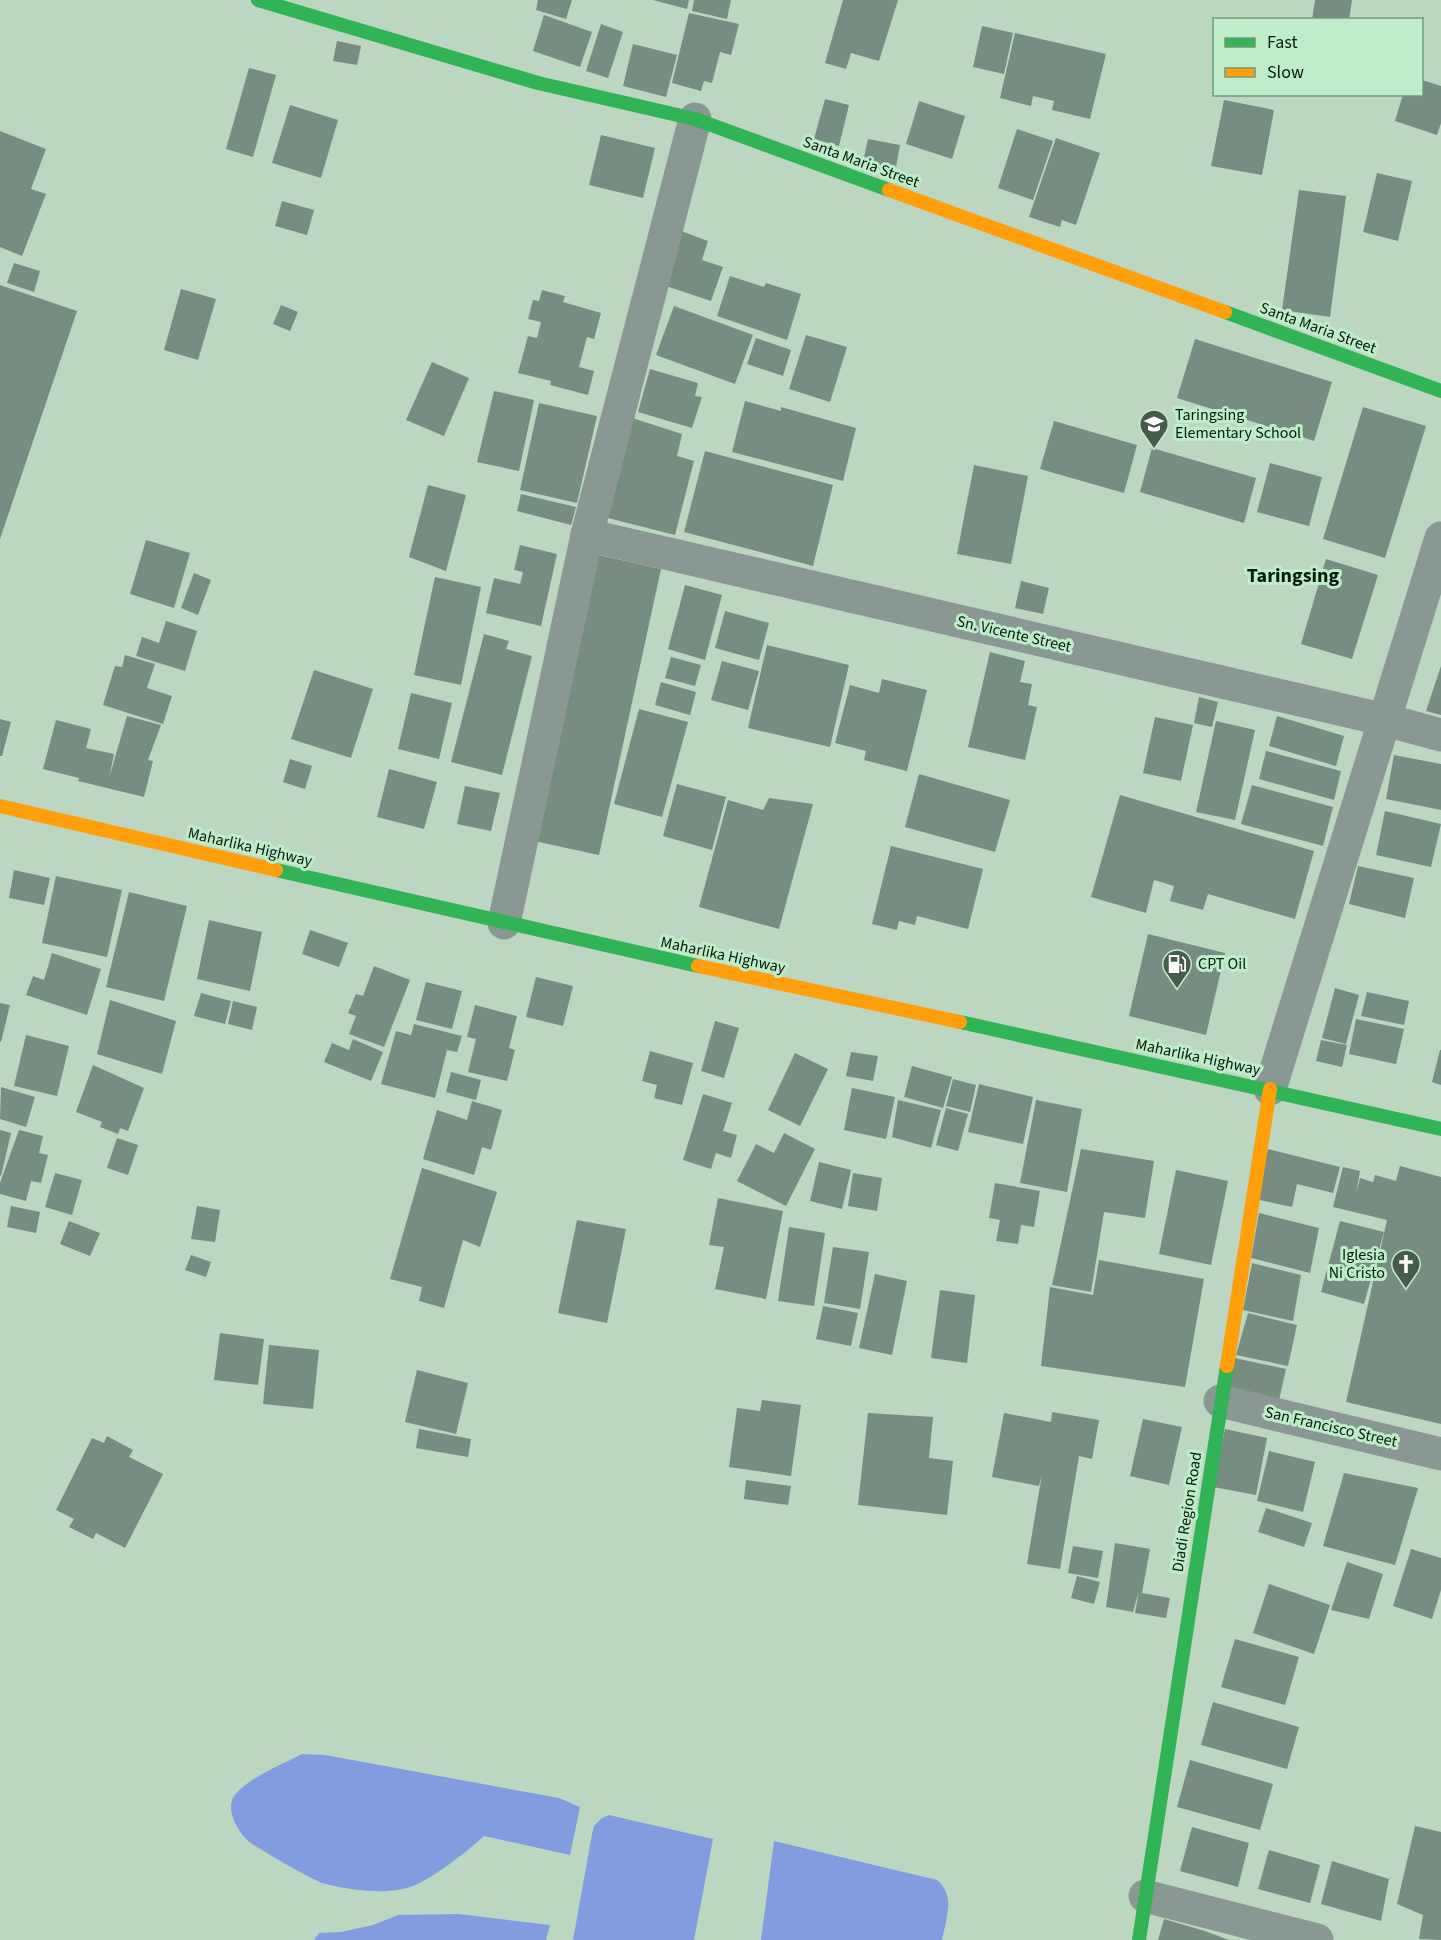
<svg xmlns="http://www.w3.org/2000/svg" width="1441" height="1940" viewBox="0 0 1441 1940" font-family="'Source Sans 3',sans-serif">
<rect width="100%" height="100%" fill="#bcd6c2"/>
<g fill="#839cdf">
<path d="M302 1754 325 1755 559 1798 580 1807 570 1855 484 1836C468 1851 433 1878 413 1886 388 1896 347 1890 322 1883 311 1879 256 1848 247 1840 238 1831 226 1811 233 1798 243 1780 283 1764 302 1754Z"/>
<polygon points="609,1815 713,1839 694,1940 573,1940 592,1834 594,1826 602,1818"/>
<path d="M774 1841 937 1880C956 1896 946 1919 942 1940H761Z"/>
<polygon points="459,1914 550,1925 546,1940 314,1940 319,1933 341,1932 373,1925 398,1915"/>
</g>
<g fill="#778d81">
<polygon points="538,0 572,0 566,19 536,10"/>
<polygon points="653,0 689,0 687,9"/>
<polygon points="694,0 731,0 727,19 692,11"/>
<polygon points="843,0 898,0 879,61 851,53 846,69 825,63"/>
<polygon points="1315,0 1352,0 1349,20 1312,20"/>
<polygon points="689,13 739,24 731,55 720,52 712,83 704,81 701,91 672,83"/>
<polygon points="544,15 592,32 580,67 533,51"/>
<polygon points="601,24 623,32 608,78 586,71"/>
<polygon points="982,26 1013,33 1004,74 973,67"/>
<polygon points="1015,33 1106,54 1090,119 1052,110 1054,101 1033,96 1031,106 1000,98"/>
<polygon points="337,41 361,46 357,65 333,61"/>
<polygon points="633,44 677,55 666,97 623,86"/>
<polygon points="249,68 276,75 253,157 226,149"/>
<polygon points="1422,80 1441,86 1441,123 1437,135 1395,121 1403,94 1422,94"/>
<polygon points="825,99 849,105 839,146 814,139"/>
<polygon points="1224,100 1274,110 1262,175 1211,166"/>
<polygon points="919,101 965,116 952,159 906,144"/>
<polygon points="290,105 338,120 321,178 272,163"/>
<polygon points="1017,129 1053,141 1033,200 998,188"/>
<polygon points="0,131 46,149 31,189 46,194 22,256 0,247"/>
<polygon points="601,135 655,148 643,198 589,185"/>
<polygon points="1056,138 1100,153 1076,225 1062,220 1060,227 1029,217"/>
<polygon points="868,139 900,145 894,178 861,171"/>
<polygon points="1377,173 1412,181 1398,241 1363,232"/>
<polygon points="1299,190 1346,196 1330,317 1282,310"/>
<polygon points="282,201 314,210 307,235 275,226"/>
<polygon points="681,231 708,241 702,260 723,267 711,301 663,285"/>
<polygon points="14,263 40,271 34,292 7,283"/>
<polygon points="730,276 764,287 766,283 801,294 787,340 717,316"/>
<polygon points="0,285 77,311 0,539"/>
<polygon points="181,289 216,299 198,360 164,350"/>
<polygon points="542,290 565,296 563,302 601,313 594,339 587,337 579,367 594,371 588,395 550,385 551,381 518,373 528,336 537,338 541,322 528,319 533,300 539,301"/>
<polygon points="281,305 298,312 290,331 273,324"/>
<polygon points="674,306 753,335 735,384 656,355"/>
<polygon points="806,335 847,347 830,402 789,389"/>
<polygon points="756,338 791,350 783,376 747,364"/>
<polygon points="1195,339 1332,382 1314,441 1177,398"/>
<polygon points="432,362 469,378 444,436 406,420"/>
<polygon points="650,369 698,383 695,396 702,397 692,428 638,412"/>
<polygon points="494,391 534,400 519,471 477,462"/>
<polygon points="745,401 781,411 781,407 856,428 843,481 732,452"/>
<polygon points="539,403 597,416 577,503 520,490"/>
<polygon points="1363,407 1426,426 1385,558 1323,539"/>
<polygon points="629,417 682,434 677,456 694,461 675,535 604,517"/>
<polygon points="1054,421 1137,445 1124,493 1040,469"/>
<polygon points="1152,448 1256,478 1244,523 1140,492"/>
<polygon points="705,451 833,485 813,566 684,532"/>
<polygon points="1270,463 1322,477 1309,526 1257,512"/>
<polygon points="974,465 1028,476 1011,564 957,554"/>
<polygon points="428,485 466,495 446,571 409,557"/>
<polygon points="521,494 576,507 571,525 517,511"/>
<polygon points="146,540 190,553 174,608 130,594"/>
<polygon points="520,545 557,554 541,626 486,613 494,578 520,584 523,572 514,570"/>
<polygon points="595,554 661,569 599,855 534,841"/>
<polygon points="1326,559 1378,575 1352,659 1301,644"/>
<polygon points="194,573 211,580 198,615 181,608"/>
<polygon points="435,577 481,587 461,685 414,675"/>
<polygon points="1021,581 1049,588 1043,614 1015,608"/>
<polygon points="685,585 722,595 705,660 668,649"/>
<polygon points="725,611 769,623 759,660 715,648"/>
<polygon points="166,621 197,631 185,671 136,656 142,637 159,643"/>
<polygon points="484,634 509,641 506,649 532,656 502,775 451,762"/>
<polygon points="767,645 849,665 830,747 748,728"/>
<polygon points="990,652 1025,661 1020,682 1032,684 1028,705 1037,707 1025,760 968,747"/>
<polygon points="125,655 155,664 147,688 172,696 163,724 103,705 115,666 122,667"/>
<polygon points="671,657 701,665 695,686 665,678"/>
<polygon points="722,661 759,671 748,710 711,700"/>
<polygon points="1441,666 1441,715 1426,711"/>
<polygon points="314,670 373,689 351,758 291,739"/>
<polygon points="882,679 927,690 907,771 864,760 866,751 835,743 850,685 879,693"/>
<polygon points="661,682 696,692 690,715 655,705"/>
<polygon points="411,693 452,703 439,759 398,749"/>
<polygon points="1199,697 1218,702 1212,727 1194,723"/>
<polygon points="639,709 688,722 662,817 614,804"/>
<polygon points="127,716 161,725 148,760 153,761 144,797 78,781 79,778 43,769 56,720 91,729 86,748 114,754 109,778"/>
<polygon points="1277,716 1344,736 1336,766 1269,746"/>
<polygon points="1155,717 1193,725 1181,781 1143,773"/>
<polygon points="0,719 11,722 2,756 0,756"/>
<polygon points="1216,721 1255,730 1235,820 1196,812"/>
<polygon points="1266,751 1341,771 1334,800 1259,779"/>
<polygon points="1394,755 1441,764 1441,810 1386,799"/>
<polygon points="290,759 312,766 305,789 283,782"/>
<polygon points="389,769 437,782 424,829 377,817"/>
<polygon points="919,774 1010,800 995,852 905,827"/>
<polygon points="677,784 726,797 712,850 663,836"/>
<polygon points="1252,785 1333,807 1323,846 1241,824"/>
<polygon points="465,786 500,793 491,831 457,824"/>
<polygon points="1120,795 1314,851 1295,919 1208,894 1203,910 1170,901 1174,886 1154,880 1146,913 1091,897"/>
<polygon points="769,798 813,804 779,929 699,907 728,800 763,810"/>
<polygon points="1385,811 1441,824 1431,867 1376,855"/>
<polygon points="891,846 983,869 968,929 917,916 915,925 899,921 897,930 872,924"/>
<polygon points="1358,866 1414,878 1405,918 1349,904"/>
<polygon points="14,870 50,878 44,905 9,898"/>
<polygon points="56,876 122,890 107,957 42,943"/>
<polygon points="129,892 187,906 164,1001 106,987"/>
<polygon points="209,920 262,932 250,991 197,979"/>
<polygon points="310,930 348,943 339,967 302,954"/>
<polygon points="1148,934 1225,953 1206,1035 1129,1016"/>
<polygon points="52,953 101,969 87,1015 26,995 33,976 44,980"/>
<polygon points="374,966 410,980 384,1047 349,1034 356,1016 348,1013 356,994 363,996"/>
<polygon points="536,977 573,986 563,1026 526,1017"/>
<polygon points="426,982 462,991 452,1029 416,1020"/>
<polygon points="1335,988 1359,995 1346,1044 1322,1038"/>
<polygon points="1367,992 1409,1001 1404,1025 1361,1016"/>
<polygon points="201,993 231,1001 225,1024 194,1016"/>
<polygon points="110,1000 176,1021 162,1074 97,1054"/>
<polygon points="233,1001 257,1007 252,1030 228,1024"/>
<polygon points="0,1003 10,1005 1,1042 0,1042"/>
<polygon points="475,1005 517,1016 509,1048 515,1050 507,1081 468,1072 476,1039 467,1037"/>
<polygon points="1356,1019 1404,1029 1396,1064 1349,1054"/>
<polygon points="715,1021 739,1028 724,1078 701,1071"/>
<polygon points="414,1024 462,1036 457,1052 447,1050 435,1098 381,1084 396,1031 411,1035"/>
<polygon points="26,1035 69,1046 57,1096 14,1086"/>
<polygon points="353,1039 383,1052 371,1081 324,1062 332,1043 349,1050"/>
<polygon points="1321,1040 1347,1045 1342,1067 1316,1061"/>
<polygon points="1440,1050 1441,1050 1441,1085 1432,1082"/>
<polygon points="650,1051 693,1063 682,1105 654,1098 657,1085 642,1081"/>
<polygon points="851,1052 878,1056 873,1081 846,1076"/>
<polygon points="795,1053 828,1069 800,1126 768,1110"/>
<polygon points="93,1065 144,1088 128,1131 120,1128 118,1134 100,1127 102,1122 76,1112"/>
<polygon points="912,1066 952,1077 943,1108 904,1097"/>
<polygon points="451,1072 481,1080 476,1100 446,1092"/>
<polygon points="953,1079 976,1085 970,1112 946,1106"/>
<polygon points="979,1084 1033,1097 1023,1144 968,1132"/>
<polygon points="1,1087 35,1097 26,1127 0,1119"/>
<polygon points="852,1088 895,1097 886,1139 844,1130"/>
<polygon points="703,1094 732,1103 723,1131 737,1135 731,1158 716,1153 711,1169 683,1160"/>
<polygon points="898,1100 941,1110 931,1148 892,1137"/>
<polygon points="1036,1100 1082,1109 1067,1192 1020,1183"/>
<polygon points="472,1101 502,1110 491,1150 482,1147 474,1175 423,1159 437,1110 467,1120"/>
<polygon points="946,1108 968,1114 958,1151 936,1145"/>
<polygon points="0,1130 11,1133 1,1176 0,1175"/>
<polygon points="19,1130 43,1136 39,1153 48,1155 41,1183 31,1181 26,1201 0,1194 0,1183"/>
<polygon points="784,1133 815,1149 786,1206 737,1181 756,1144 774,1153"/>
<polygon points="117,1138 138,1145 128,1175 107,1168"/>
<polygon points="1081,1149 1154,1161 1145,1218 1104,1212 1091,1292 1052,1285"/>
<polygon points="1268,1149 1340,1167 1333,1193 1297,1184 1292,1207 1255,1199"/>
<polygon points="819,1162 851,1170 842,1209 810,1201"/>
<polygon points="1400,1166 1441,1177 1441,1424 1346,1402 1387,1220 1333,1207 1343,1167 1360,1171 1356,1194 1360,1178 1373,1182 1375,1175 1396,1181"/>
<polygon points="422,1168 497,1192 480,1247 463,1240 444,1308 419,1301 422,1287 390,1279"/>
<polygon points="1176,1170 1228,1181 1211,1265 1159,1254"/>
<polygon points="55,1173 82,1180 72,1215 45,1207"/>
<polygon points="853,1173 882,1178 877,1211 848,1206"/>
<polygon points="995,1183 1040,1191 1034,1227 1021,1225 1018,1244 996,1241 1000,1220 989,1218"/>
<polygon points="718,1198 783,1211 766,1299 715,1289 724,1247 709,1245"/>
<polygon points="11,1206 40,1212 36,1233 7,1227"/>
<polygon points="197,1206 220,1210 215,1242 191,1239"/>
<polygon points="1259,1213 1319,1228 1310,1273 1251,1258"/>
<polygon points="577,1220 626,1229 607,1323 558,1313"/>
<polygon points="69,1221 100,1233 90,1256 60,1244"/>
<polygon points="1340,1221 1384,1232 1364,1304 1321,1292"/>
<polygon points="789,1227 825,1233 814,1306 778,1301"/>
<polygon points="833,1247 869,1252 860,1309 824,1303"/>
<polygon points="191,1255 211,1262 206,1277 185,1270"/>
<polygon points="1099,1260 1204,1279 1185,1387 1041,1366 1050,1287 1093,1295"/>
<polygon points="1252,1263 1301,1275 1293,1321 1243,1310"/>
<polygon points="875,1274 907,1281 892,1355 859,1348"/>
<polygon points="940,1290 975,1295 967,1363 931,1358"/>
<polygon points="823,1306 858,1313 851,1346 816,1339"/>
<polygon points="1248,1313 1297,1325 1288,1366 1236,1355"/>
<polygon points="220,1333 264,1339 258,1385 214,1380"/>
<polygon points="269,1345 319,1350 313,1409 263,1404"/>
<polygon points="1234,1358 1286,1369 1278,1405 1226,1394"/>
<polygon points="417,1370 468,1383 456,1434 405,1422"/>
<polygon points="762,1400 801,1405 791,1476 729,1467 737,1408 760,1411"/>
<polygon points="1052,1412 1099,1420 1092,1459 1079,1456 1060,1569 1027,1564 1042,1474 1039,1486 992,1477 1004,1413 1051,1422"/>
<polygon points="868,1413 933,1417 929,1458 953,1461 947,1515 858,1505"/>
<polygon points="1143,1419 1182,1427 1169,1485 1130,1476"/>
<polygon points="419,1429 471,1439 468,1457 416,1448"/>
<polygon points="1225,1429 1267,1438 1256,1495 1213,1487"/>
<polygon points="107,1436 133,1450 129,1457 163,1474 125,1548 96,1533 93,1539 69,1527 74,1519 56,1510 92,1438 104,1443"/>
<polygon points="1269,1451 1315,1462 1303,1512 1257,1501"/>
<polygon points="1344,1473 1418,1488 1395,1565 1323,1546"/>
<polygon points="746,1480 791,1486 788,1505 744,1499"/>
<polygon points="1266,1508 1312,1523 1304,1547 1258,1532"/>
<polygon points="1115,1543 1150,1549 1142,1593 1170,1598 1166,1618 1135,1613 1139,1591 1133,1612 1106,1607"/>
<polygon points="1073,1546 1103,1551 1098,1578 1068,1573"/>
<polygon points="1411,1549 1441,1558 1441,1590 1432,1619 1393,1606"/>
<polygon points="1347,1562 1383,1574 1369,1619 1331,1610"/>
<polygon points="1077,1576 1100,1582 1094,1604 1071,1598"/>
<polygon points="1269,1584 1330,1605 1314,1654 1253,1633"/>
<polygon points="1235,1639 1299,1657 1285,1705 1221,1687"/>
<polygon points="1213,1702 1299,1727 1287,1769 1201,1745"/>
<polygon points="1190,1760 1273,1784 1260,1830 1177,1807"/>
<polygon points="1415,1826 1441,1832 1441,1940 1419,1939 1423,1915 1397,1904"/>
<polygon points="1192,1827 1249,1843 1238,1887 1180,1871"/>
<polygon points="1269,1850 1320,1865 1310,1903 1258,1889"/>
<polygon points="1332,1861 1389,1879 1381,1921 1321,1904"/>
<polygon points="1164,1919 1205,1931 1229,1940 1158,1940"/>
</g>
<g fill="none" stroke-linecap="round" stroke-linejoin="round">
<g stroke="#8a9894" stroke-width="33">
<polyline points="587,535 1386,720 1441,735"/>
<polyline points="504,923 587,535 695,119"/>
<polyline points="1270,1089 1441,538"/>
<polyline points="1220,1401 1441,1454"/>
<polyline points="1145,1896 1317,1940"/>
</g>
<g stroke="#30b455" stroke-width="14">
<polyline points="258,0 538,83 695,119 889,190"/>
<polyline points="1225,312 1441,391"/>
<polyline points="276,870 698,966"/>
<polyline points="960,1022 1441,1129"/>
<polyline points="1139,1940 1227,1366"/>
</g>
<g stroke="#ff9f0a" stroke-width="14">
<polyline points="889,190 1225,312"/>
<polyline points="0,806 276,870"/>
<polyline points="698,966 960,1022"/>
<polyline points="1227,1366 1270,1089"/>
</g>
</g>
<defs>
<g id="school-pin" transform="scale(1.5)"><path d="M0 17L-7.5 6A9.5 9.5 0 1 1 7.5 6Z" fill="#475b4c" stroke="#bfedc9"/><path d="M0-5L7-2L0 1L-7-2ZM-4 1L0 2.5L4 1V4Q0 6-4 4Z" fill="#fff"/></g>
<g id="fuel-pin" transform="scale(1.5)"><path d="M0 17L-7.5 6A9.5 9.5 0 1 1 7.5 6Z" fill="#475b4c" stroke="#bfedc9"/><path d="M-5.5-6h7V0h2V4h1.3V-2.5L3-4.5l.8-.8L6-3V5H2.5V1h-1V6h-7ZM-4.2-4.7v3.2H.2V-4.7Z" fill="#fff"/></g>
<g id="church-pin" transform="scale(1.5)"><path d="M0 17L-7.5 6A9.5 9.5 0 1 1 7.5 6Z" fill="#475b4c" stroke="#bfedc9"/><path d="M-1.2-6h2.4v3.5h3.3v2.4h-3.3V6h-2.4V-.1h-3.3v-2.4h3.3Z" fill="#fff"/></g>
</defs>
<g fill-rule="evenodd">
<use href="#school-pin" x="1154" y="424"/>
<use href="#fuel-pin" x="1177" y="964"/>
<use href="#church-pin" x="1406" y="1264"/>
</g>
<g text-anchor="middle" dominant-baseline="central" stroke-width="6" stroke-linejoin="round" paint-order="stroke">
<g font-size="16" fill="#08190d" stroke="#bfedc9">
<text transform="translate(861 162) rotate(20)">Santa Maria Street</text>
<text transform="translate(1318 328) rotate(20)">Santa Maria Street</text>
<text transform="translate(1014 634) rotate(13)">Sn. Vicente Street</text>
<text transform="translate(250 847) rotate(13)">Maharlika Highway</text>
<text transform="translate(723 955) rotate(12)">Maharlika Highway</text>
<text transform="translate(1198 1057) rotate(12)">Maharlika Highway</text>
<text transform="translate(1331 1427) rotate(13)">San Francisco Street</text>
<text transform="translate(1187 1512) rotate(-81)">Diadi Region Road</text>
</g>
<g font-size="16" fill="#08190d" stroke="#bfedc9" text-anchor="start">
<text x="1175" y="415">Taringsing<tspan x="1175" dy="18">Elementary School</tspan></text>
<text x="1198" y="964">CPT Oil</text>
<text x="1385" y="1255" text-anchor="end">Iglesia<tspan x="1385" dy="18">Ni Cristo</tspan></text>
</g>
<g font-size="20" font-weight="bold" fill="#08190d" stroke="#bfedc9">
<text x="1293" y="576">Taringsing</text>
</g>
</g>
<rect x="1213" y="18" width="210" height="78" fill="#bfedc9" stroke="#76987e" stroke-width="1.5"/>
<rect x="1225" y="38" width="30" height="9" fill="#30b455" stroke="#76987e" stroke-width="1.5"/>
<text x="1267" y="48" font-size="18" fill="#08190d">Fast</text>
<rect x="1225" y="68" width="30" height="9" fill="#ff9f0a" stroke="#76987e" stroke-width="1.5"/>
<text x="1267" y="78" font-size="18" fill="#08190d">Slow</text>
</svg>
